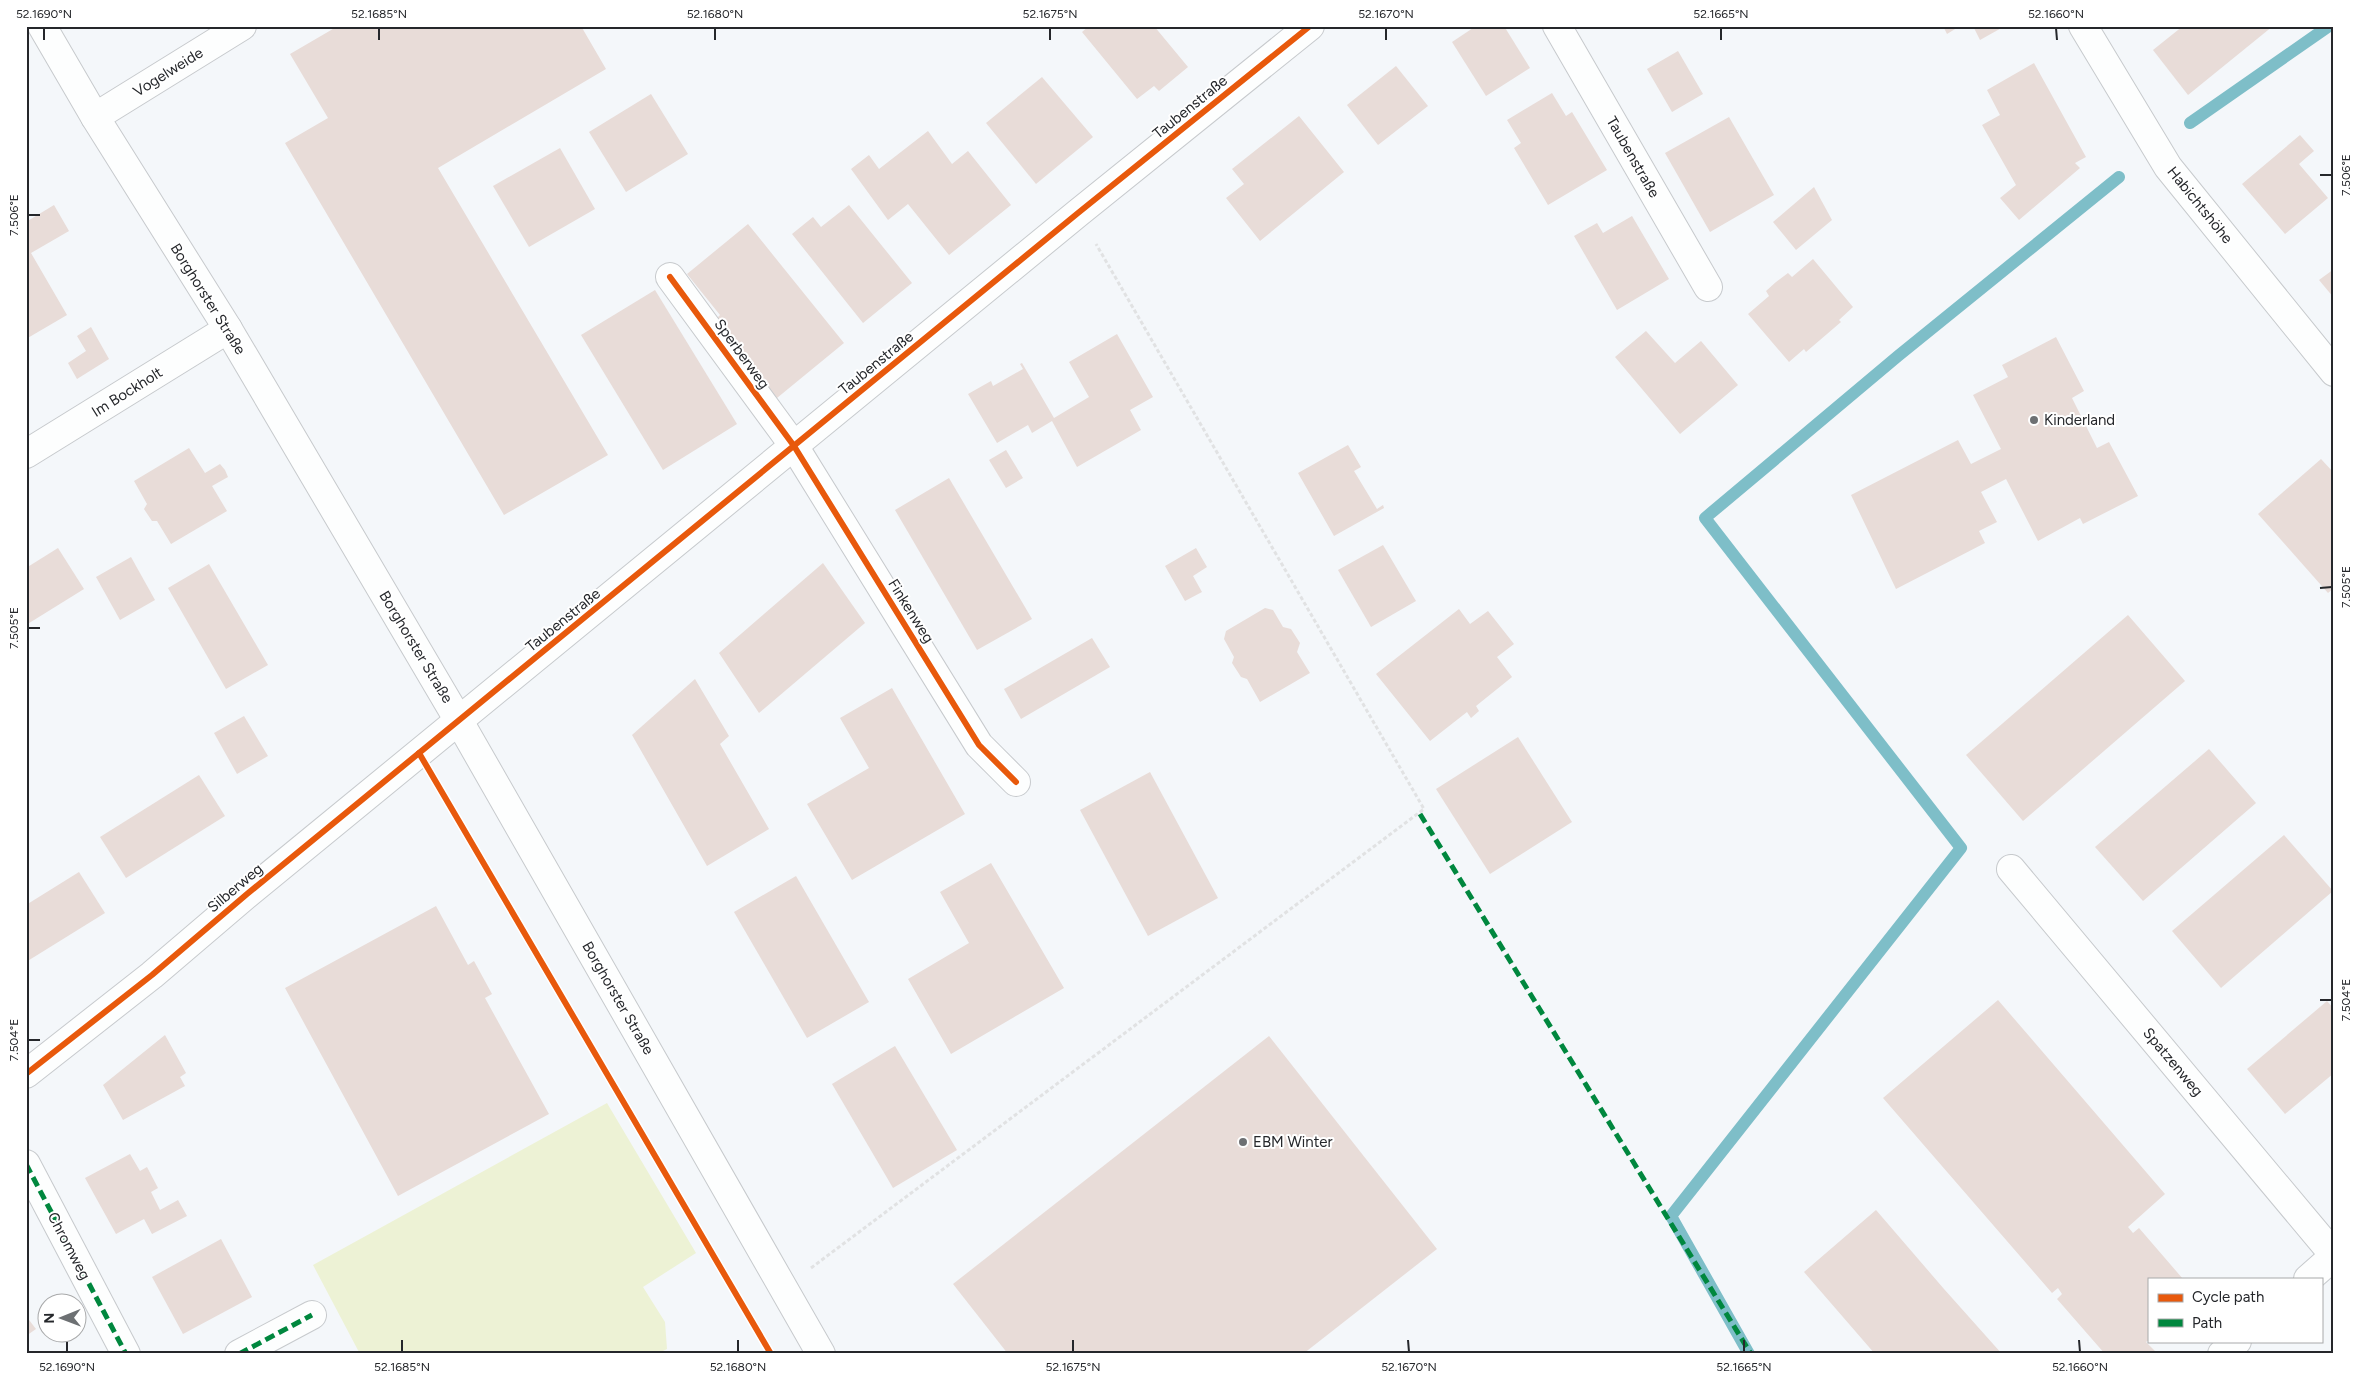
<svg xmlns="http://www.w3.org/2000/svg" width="2360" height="1380" viewBox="0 0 2360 1380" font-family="Figtree,sans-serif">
<rect width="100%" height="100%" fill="#f4f7fa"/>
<polygon fill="#edf2d5" points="607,1103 696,1253 643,1287 665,1322 667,1349 657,1354 360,1354 313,1265"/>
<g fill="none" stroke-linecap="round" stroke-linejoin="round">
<g stroke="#7ebec8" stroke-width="12">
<polyline points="2190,123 2329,26"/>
<polyline points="1749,1354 1671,1216 1961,848 1705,518 1898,356 2119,177"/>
</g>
</g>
<g fill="#e8dcd8">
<polygon points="338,26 581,26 606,69 438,168 608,455 504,515 285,143 328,118 290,54"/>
<polygon points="1089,26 1154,26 1188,67 1159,91 1154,86 1137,99 1082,32"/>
<polygon points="1476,26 1504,26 1530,68 1486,96 1452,42"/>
<polygon points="1943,26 1960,26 1947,34"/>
<polygon points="1973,26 2005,26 1980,40"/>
<polygon points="2183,26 2273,26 2188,95 2153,50"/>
<polygon points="1678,51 1703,94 1672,112 1647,69"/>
<polygon points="2034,63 2086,157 2075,163 2080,168 2019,220 2000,198 2016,185 1982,125 2000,115 1987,90"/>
<polygon points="1396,66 1428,106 1378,145 1347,105"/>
<polygon points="1042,77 1093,137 1036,184 986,123"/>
<polygon points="1552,93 1566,116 1572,112 1607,170 1548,205 1514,148 1521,143 1507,120"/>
<polygon points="651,94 688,154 626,192 589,132"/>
<polygon points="1299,116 1344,172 1260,241 1226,198 1244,184 1232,169"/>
<polygon points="1729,117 1774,195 1710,232 1665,153"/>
<polygon points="928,131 952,164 968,151 1011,205 949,255 908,204 888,220 851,169 869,155 879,169"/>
<polygon points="2300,135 2314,151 2299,164 2328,198 2285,234 2242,184"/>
<polygon points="560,148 595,209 529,247 493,186"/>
<polygon points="1814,187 1832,220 1796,250 1773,222"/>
<polygon points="54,205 69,231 31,253 67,315 26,339 26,222"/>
<polygon points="849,205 912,283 863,323 792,234 813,217 821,227"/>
<polygon points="1632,216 1669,279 1617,310 1574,236 1597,223 1603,233"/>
<polygon points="748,224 844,343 777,398 714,321 720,315 687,274"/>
<polygon points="1813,259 1853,307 1839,320 1841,322 1806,352 1804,349 1789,362 1748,314 1769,296 1766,291 1776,282 1788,273 1792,277"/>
<polygon points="2334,269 2334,298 2319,280"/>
<polygon points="655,290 737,424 663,470 581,335"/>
<polygon points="91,327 109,359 77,379 68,363 86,351 77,336"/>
<polygon points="1646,331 1675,363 1701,341 1738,385 1680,434 1615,357"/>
<polygon points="1117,334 1153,397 1130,410 1141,430 1077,467 1052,421 1032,433 1028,425 997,443 968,394 991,381 993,386 1023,369 1020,364 1022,363 1054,418 1089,397 1069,362"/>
<polygon points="2056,337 2084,391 2072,398 2097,448 2109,442 2138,496 2083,524 2080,518 2038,541 2006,479 1981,492 1997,522 1979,531 1985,543 1896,589 1851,495 1958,440 1971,464 2001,449 1973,395 2008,377 2002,365"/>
<polygon points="1348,445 1361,467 1354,471 1377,509 1383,505 1384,508 1334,536 1298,473"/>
<polygon points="189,448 205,473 220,464 225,470 228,477 212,486 227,511 171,544 157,521 152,521 144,509 147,504 134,481"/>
<polygon points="1006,450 1023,478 1006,488 989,460"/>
<polygon points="2321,459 2334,473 2334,588 2328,593 2258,514"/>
<polygon points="949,478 1032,619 977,650 895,510"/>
<polygon points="1383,545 1416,601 1371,627 1338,570"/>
<polygon points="58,548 84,589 26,625 26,568"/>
<polygon points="1196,548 1207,567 1193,576 1202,592 1185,601 1165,566"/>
<polygon points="131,557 155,600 120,620 96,577"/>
<polygon points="823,563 865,623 759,713 719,653"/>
<polygon points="209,564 268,665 226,689 168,588"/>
<polygon points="1265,608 1273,610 1283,627 1291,629 1300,643 1297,652 1310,673 1260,702 1247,679 1241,677 1232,663 1234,657 1224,639 1226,631"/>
<polygon points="1459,609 1470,624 1488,611 1514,644 1497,657 1512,677 1476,706 1479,711 1471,718 1467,712 1430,741 1376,674"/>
<polygon points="2128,615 2185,681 2023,821 1966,755"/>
<polygon points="1092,638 1110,667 1021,719 1004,689"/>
<polygon points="695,679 729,736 720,744 769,829 707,866 632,735"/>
<polygon points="892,688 965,814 852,880 807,804 869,768 840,718"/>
<polygon points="244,716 268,756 237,774 214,733"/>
<polygon points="1518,737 1572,822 1490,874 1436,789"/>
<polygon points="2209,749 2256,803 2143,901 2095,847"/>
<polygon points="1150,772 1218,898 1148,936 1080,810"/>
<polygon points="199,775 225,816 126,878 100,837"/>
<polygon points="2284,835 2333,891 2221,988 2172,931"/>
<polygon points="991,863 1064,988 951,1054 908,979 969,943 940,892"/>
<polygon points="79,872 105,913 26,962 26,905"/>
<polygon points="796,876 869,1002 807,1038 734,912"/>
<polygon points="436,906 468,965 474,961 492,994 485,998 549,1114 398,1196 285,988"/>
<polygon points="1998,1000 2165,1194 2128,1227 2133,1233 2139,1228 2183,1279 2149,1279 2149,1340 2146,1342 2158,1354 2105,1354 2057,1299 2062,1294 2058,1288 2052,1293 1883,1098"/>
<polygon points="2327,1001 2334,1009 2334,1073 2285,1114 2247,1069"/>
<polygon points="165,1035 186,1073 180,1077 185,1086 123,1120 103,1085"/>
<polygon points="1269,1036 1437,1249 1303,1354 1008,1354 953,1284"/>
<polygon points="895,1046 957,1150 893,1188 832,1084"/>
<polygon points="130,1154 140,1171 147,1167 158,1188 151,1192 160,1210 178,1200 187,1216 152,1234 144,1219 116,1234 85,1178"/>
<polygon points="1876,1210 1944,1289 2002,1354 1875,1354 1804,1272"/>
<polygon points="221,1239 252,1297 183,1334 152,1277"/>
<polygon points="26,1316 36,1329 26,1336"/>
</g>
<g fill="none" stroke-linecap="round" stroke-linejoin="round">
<g stroke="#c7cacd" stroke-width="30">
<g id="minor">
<polyline points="1557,26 1708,287"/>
<polyline points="2083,26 2168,167 2334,372"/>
<polyline points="95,117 242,26"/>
<polyline points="670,277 794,446 979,745 1016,782"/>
<polyline points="26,454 228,329"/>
<polyline points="2011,869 2334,1255"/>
<polyline points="26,1074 152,975 247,894 1078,213 1310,26"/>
<polyline points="26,1164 126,1354"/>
<polyline points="2308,1279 2334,1256"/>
<polyline points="239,1354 312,1315"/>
<polyline points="2222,1354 2237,1341"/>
</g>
</g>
<g stroke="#c7cacd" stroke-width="30">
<polyline id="major" points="42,26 95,117 228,329 459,721 821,1354"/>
</g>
<polyline stroke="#e1e2e3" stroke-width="3" stroke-dasharray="4 2.5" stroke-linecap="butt" points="811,1268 1424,809 1096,244"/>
<use href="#minor" stroke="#fdfefe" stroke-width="28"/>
<use href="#major" stroke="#fdfefe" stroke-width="28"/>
<g stroke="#00873e" stroke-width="5" stroke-dasharray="10 5" stroke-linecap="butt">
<polyline points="1420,814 1751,1354"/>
<polyline points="26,1164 126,1354"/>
<polyline points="239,1354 312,1315"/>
</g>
<g stroke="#fff" stroke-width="9">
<g id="cycleway">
<polyline points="670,277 794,446 979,745 1016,782"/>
<polyline points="419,753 771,1354"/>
<polyline points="26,1074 152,975 247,894 1078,213 1310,26"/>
</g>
</g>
<use href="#cycleway" stroke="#e8590c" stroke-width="6"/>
</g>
<path fill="none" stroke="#25272b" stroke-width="2" d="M44 28V40M379 28V40M715 28V40M1050 28V40M1386 28V40M1721 28V40M2056 28 2057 40M2320 175H2332M28 215H40M2320 588 2332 587M28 628H40M2320 1000H2332M28 1040H40M67 1340V1352M402 1340V1352M738 1340V1352M1073 1340V1352M1408 1340 1409 1352M1744 1340V1352M2079 1340 2080 1352"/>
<g fill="#6d7073" stroke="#fff" stroke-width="2">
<circle cx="2034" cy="420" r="5"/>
<circle cx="1243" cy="1142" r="5"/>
</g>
<g text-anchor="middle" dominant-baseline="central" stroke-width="4" stroke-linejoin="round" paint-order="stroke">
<g font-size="15" fill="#25272b" stroke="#fff">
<text transform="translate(168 72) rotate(-32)">Vogelweide</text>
<text transform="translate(1190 107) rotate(-39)">Taubenstraße</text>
<text transform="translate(1633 157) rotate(60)">Taubenstraße</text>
<text transform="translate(2200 205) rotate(51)">Habichtshöhe</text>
<text transform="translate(208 299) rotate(58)">Borghorster Straße</text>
<text transform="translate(742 354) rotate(54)">Sperberweg</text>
<text transform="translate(876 363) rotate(-39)">Taubenstraße</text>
<text transform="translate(127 392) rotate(-32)">Im Bockholt</text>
<text transform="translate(911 611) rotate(58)">Finkenweg</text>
<text transform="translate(563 620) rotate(-39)">Taubenstraße</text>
<text transform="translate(416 647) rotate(59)">Borghorster Straße</text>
<text transform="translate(235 888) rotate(-40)">Silberweg</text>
<text transform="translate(618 998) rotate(60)">Borghorster Straße</text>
<text transform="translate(2173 1062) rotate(50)">Spatzenweg</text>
<text transform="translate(69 1246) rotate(62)">Chromweg</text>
</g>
<g font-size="15" fill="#25272b" stroke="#fff" text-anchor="start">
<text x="2044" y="420">Kinderland</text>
<text x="1253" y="1142">EBM Winter</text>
</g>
</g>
<rect width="2360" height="1380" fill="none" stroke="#ffffff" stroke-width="55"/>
<rect x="2148" y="1278" width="175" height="65" fill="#ffffff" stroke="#a8a9aa"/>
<rect x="2158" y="1294" width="25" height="8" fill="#e8590c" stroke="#a8a9aa"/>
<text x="2192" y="1302" font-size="15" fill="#25272b">Cycle path</text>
<rect x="2158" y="1319" width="25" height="8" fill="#00873e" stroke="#a8a9aa"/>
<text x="2192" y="1328" font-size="15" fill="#25272b">Path</text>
<g transform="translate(62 1318) rotate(269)"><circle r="24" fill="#ffffff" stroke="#a8a9aa"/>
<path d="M0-4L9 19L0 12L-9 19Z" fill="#6d7073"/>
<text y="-8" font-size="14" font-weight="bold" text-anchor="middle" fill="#25272b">N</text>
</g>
<rect x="28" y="28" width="2304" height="1324" fill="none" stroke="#25272b" stroke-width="2"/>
<g font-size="12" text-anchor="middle" fill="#25272b">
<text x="44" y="18">52.1690°N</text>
<text x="379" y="18">52.1685°N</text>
<text x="715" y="18">52.1680°N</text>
<text x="1050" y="18">52.1675°N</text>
<text x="1386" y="18">52.1670°N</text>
<text x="1721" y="18">52.1665°N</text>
<text x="2056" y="18">52.1660°N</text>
<text transform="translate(2346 175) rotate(-90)" y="4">7.506°E</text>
<text transform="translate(14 215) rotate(-90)" y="4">7.506°E</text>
<text transform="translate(2346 587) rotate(-90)" y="4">7.505°E</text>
<text transform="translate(14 628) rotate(-90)" y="4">7.505°E</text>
<text transform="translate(2346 1000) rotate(-90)" y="4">7.504°E</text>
<text transform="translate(14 1040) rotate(-90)" y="4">7.504°E</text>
<text x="67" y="1371">52.1690°N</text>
<text x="402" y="1371">52.1685°N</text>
<text x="738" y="1371">52.1680°N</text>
<text x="1073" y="1371">52.1675°N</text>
<text x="1409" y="1371">52.1670°N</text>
<text x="1744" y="1371">52.1665°N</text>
<text x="2080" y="1371">52.1660°N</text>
</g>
</svg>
